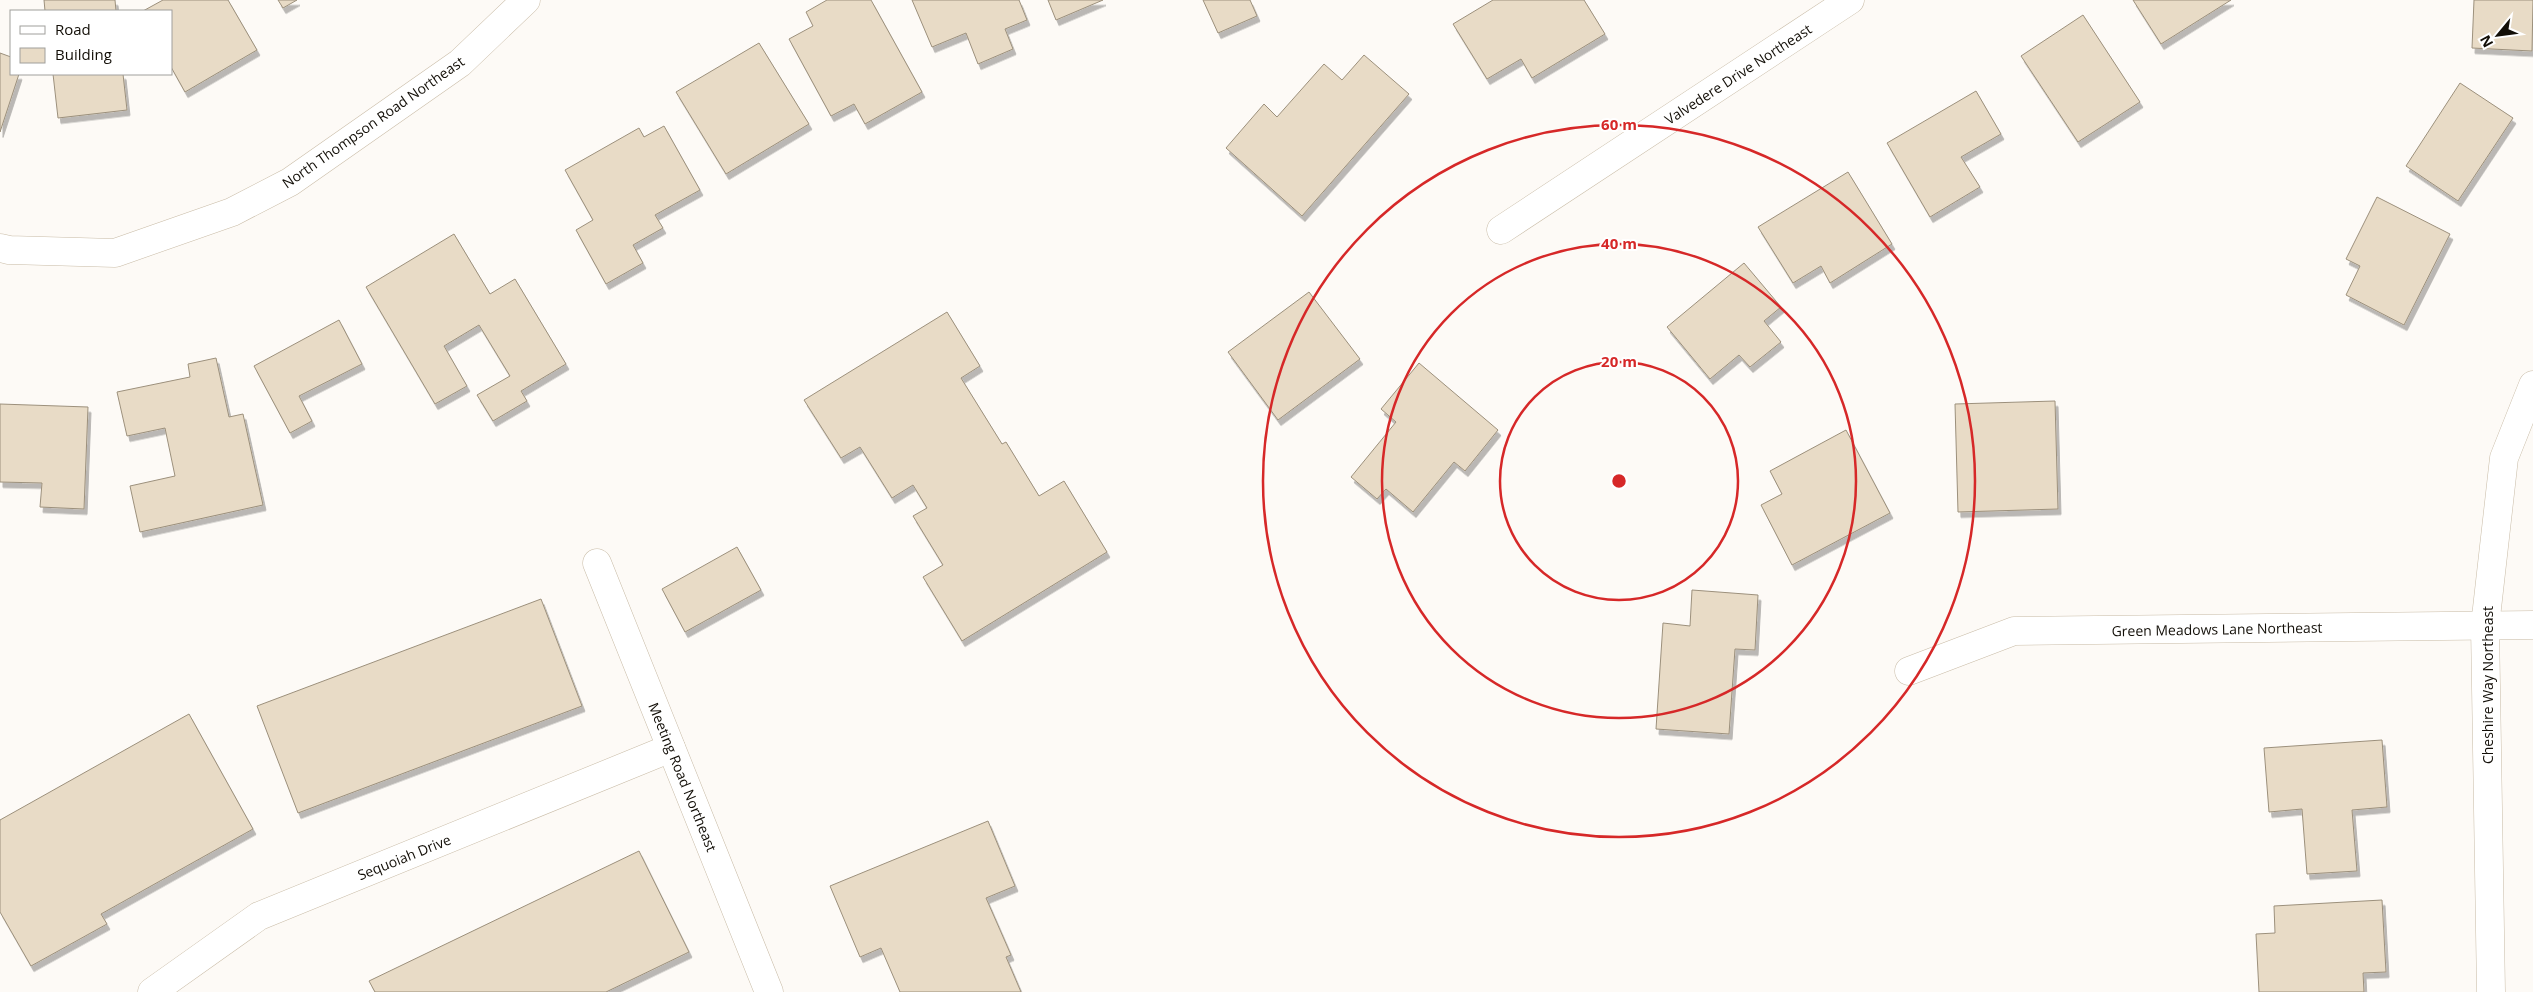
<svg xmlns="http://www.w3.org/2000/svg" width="2533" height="992" viewBox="0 0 2533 992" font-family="'Open Sans',sans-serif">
<defs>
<filter id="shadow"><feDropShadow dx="3" dy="5.5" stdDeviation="0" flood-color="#0004"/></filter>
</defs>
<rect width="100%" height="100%" fill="#fdfaf6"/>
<g fill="#e8dbc6" stroke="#9c907c" filter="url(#shadow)">
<polygon points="44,0 115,0 116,11 45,11"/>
<polygon points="163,0 228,0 257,50 185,92 171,67 171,11 143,11"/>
<polygon points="278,0 297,0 283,8"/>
<polygon points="827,0 871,0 922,92 865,124 854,104 831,116 789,39 813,26 806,12"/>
<polygon points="912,0 1019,0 1027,20 1005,29 1013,49 978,64 966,33 932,47"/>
<polygon points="1048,0 1103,0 1056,20"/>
<polygon points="1203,0 1250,0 1257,16 1218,33"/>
<polygon points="1493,0 1584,0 1605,34 1532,78 1521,59 1487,79 1453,24"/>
<polygon points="2133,0 2231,0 2161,44"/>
<polygon points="2474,0 2533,0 2532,51 2472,48"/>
<polygon points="2083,15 2140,102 2078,142 2021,56"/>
<polygon points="759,43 809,124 726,174 676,92"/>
<polygon points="0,53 11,57 11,74 19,74 0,132"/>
<polygon points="1364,55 1409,94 1302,216 1226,148 1264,104 1277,117 1324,64 1342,80"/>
<polygon points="53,74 123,74 127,110 58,118"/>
<polygon points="2460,83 2513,118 2458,201 2406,166"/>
<polygon points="1976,91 2001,134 1961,157 1980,187 1930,217 1887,143"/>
<polygon points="664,126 700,190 655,215 663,228 633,245 643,263 606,284 576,230 593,220 565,170 639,128 644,137"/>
<polygon points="1848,172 1892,244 1830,283 1821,266 1793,283 1758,227"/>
<polygon points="2377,197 2450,234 2404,325 2346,295 2360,266 2346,259"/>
<polygon points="454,234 490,294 515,279 566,364 521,391 527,401 493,421 477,395 510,376 479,325 444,346 467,386 435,404 366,287"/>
<polygon points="1744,263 1781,307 1764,321 1781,342 1750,367 1739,355 1710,379 1667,327"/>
<polygon points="1309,292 1360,359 1278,420 1228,352"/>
<polygon points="947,312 980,366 961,378 1002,444 1006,442 1039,496 1064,481 1107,552 962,641 923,577 943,565 913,516 927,508 913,485 892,498 860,447 841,458 804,400"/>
<polygon points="339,320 362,364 299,396 312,421 290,433 254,366"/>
<polygon points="216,358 229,417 243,414 263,505 140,532 130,486 175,476 165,428 127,436 117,392 190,377 188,364"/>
<polygon points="1419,363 1498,430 1465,471 1454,462 1413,512 1386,489 1377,499 1351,477 1396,422 1381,409"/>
<polygon points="2055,401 2058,509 1958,512 1955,404"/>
<polygon points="0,404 88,407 84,509 40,507 42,483 0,482"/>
<polygon points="1846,430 1890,513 1792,565 1761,505 1782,494 1770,471"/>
<polygon points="737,547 761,590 685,632 662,589"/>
<polygon points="1692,590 1758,595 1755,650 1735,649 1729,734 1656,729 1663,623 1690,626"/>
<polygon points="541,599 582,706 298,813 257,706"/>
<polygon points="189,714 253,829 101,914 107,924 31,966 0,912 0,820"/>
<polygon points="2382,740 2387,807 2352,810 2357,871 2307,874 2302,809 2269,812 2264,748"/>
<polygon points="988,821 1015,886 986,898 1011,955 1006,957 1021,992 900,992 881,948 860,957 830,886"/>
<polygon points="639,851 689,952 606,992 375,992 369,981"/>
<polygon points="2382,900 2386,972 2363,973 2364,992 2259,992 2256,934 2275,933 2274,906"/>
</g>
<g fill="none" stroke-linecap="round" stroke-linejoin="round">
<g stroke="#c9bca7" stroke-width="29">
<g id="minor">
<polyline points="1501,230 1850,0"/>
<polyline points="0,248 9,250 115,253 232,212 290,182 460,63 526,0"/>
<polyline points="597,563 769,992"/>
<polyline points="1909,671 2014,631 2533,625"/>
<polyline points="152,992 259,916 671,748"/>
<polyline points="2491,992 2485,626 2504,458 2533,385"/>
</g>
</g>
<use href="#minor" stroke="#fff" stroke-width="28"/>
</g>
<g fill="none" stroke="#d62828" stroke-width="2.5">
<circle cx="1619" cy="481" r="119"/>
<circle cx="1619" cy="481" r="237"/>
<circle cx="1619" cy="481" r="356"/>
</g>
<g text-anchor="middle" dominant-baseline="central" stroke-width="4" stroke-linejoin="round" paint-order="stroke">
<g font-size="14" fill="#120e07" stroke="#fff">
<text transform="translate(1738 74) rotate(-33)">Valvedere Drive Northeast</text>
<text transform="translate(373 122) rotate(-35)">North Thompson Road Northeast</text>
<text transform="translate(2217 629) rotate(-1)">Green Meadows Lane Northeast</text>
<text transform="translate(2487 685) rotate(-90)">Cheshire Way Northeast</text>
<text transform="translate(683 777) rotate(68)">Meeting Road Northeast</text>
<text transform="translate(404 857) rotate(-22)">Sequoiah Drive</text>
</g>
</g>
<circle cx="1619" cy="481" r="8" fill="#d62828" stroke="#fff" stroke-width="2.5"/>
<g font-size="15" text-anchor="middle" font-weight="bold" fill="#d62828" stroke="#fff" stroke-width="4" stroke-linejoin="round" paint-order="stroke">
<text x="1619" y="130">60 m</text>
<text x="1619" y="249">40 m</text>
<text x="1619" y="367">20 m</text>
</g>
<rect x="10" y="10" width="162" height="65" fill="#ffffff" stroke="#a09f9c"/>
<rect x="20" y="26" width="25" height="8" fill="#ffffff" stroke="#a09f9c"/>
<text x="55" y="35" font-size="15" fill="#120e07">Road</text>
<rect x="20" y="48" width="25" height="15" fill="#e8dbc6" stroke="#a09f9c"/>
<text x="55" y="60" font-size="15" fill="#120e07">Building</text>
<g transform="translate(2498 35) rotate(241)" stroke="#ffffff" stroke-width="4" paint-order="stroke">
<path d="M0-4L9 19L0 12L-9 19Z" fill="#120e07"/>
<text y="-8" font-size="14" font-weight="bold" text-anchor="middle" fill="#120e07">N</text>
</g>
</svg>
